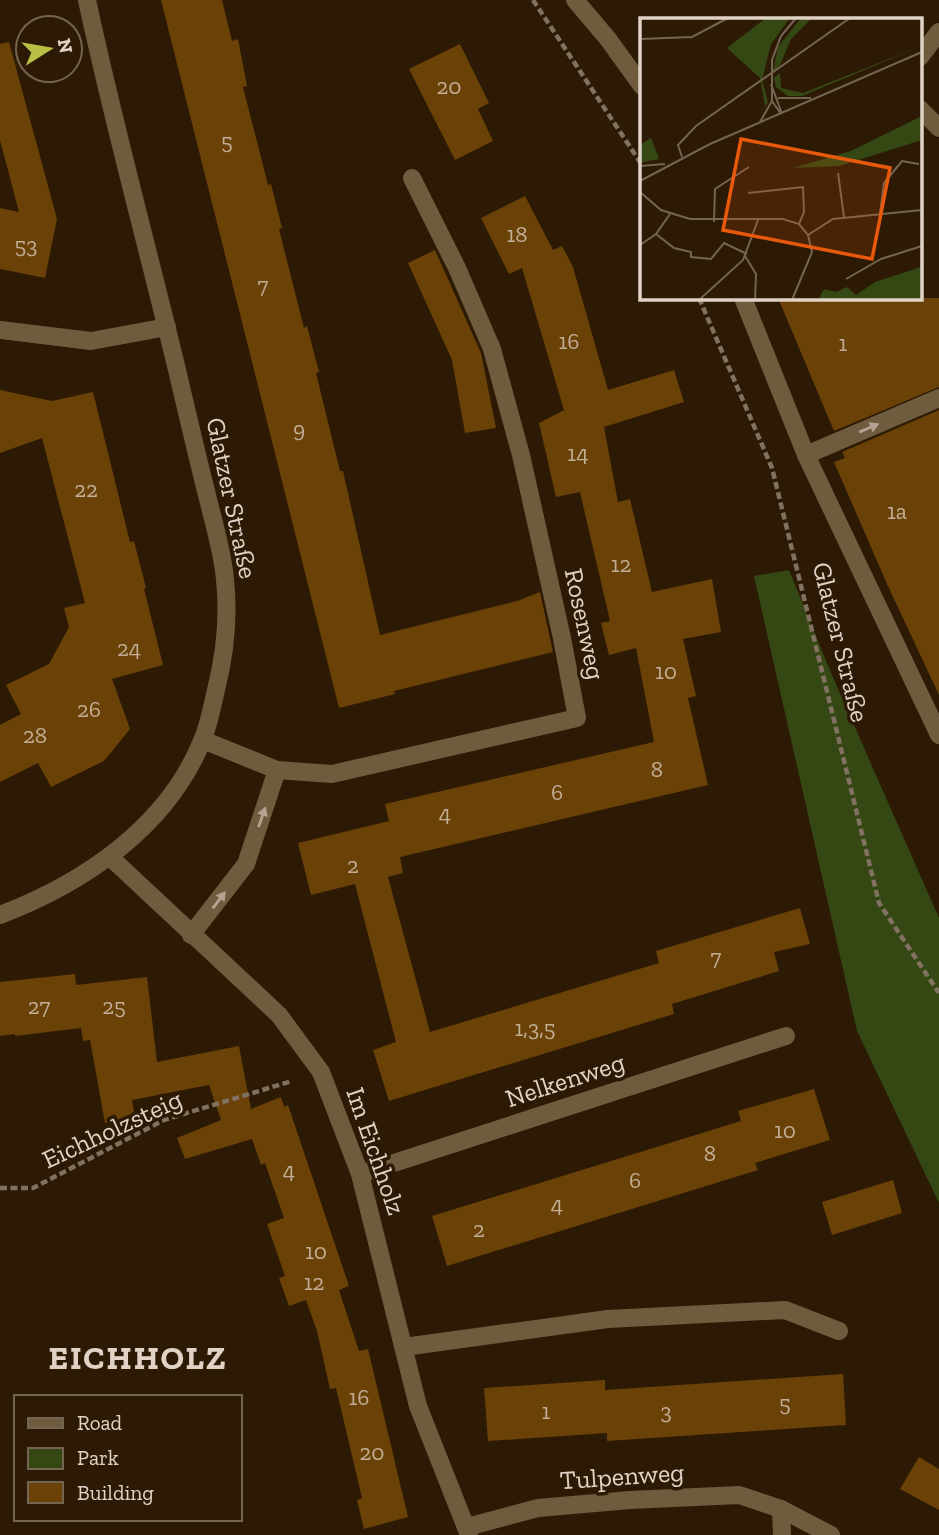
<svg xmlns="http://www.w3.org/2000/svg" width="939" height="1535" viewBox="0 0 939 1535" font-family="'Zilla Slab',serif">
<rect width="100%" height="100%" fill="#2c1a05"/>
<polygon fill="#354814" points="789,570 831,673 939,918 939,1203 857,1031 754,576"/>
<g fill="#6a4106">
<polygon points="161,0 222,0 232,41 238,39 247,86 243,87 268,185 271,184 282,228 279,229 304,328 307,326 319,372 316,373 340,471 343,471 380,635 517,601 540,592 553,652 394,691 395,694 339,708"/>
<polygon points="9,42 57,219 45,278 0,269 0,208 19,212 0,140 0,44"/>
<polygon points="460,44 489,103 478,109 493,141 455,160 409,69"/>
<polygon points="525,196 553,250 562,246 573,267 608,390 674,370 684,402 604,427 618,502 630,499 652,592 712,579 721,632 683,639 696,696 688,698 708,785 400,857 403,873 388,877 430,1032 659,963 656,951 800,908 810,944 774,952 779,971 672,1004 674,1014 389,1101 373,1050 396,1042 355,884 311,895 298,843 389,821 385,804 654,742 636,648 609,655 601,623 610,621 580,492 556,497 539,423 564,410 522,268 509,274 481,218"/>
<polygon points="435,250 481,353 496,428 465,433 452,360 408,263"/>
<polygon points="778,298 939,298 939,387 834,431"/>
<polygon points="0,390 52,401 93,392 130,542 134,541 146,588 144,589 163,665 112,679 130,729 104,761 51,787 38,763 0,782 0,725 21,714 6,685 49,664 69,627 64,608 85,603 42,438 0,453"/>
<polygon points="939,410 939,695 887,584 834,462 845,458 842,452"/>
<polygon points="75,974 76,985 147,977 157,1062 239,1046 251,1109 281,1097 284,1107 288,1105 349,1286 339,1290 359,1351 368,1349 408,1517 364,1529 357,1500 362,1498 336,1388 330,1389 317,1331 306,1300 289,1306 279,1278 285,1276 267,1224 284,1218 265,1163 261,1165 252,1139 185,1159 177,1138 221,1120 209,1085 132,1100 135,1117 105,1123 90,1040 83,1041 81,1028 15,1036 15,1034 0,1036 0,982"/>
<polygon points="814,1089 830,1140 755,1163 758,1170 447,1266 432,1216 741,1121 738,1111"/>
<polygon points="893,1180 902,1213 832,1235 822,1202"/>
<polygon points="843,1374 846,1425 607,1441 607,1433 488,1441 484,1388 605,1380 605,1390"/>
<polygon points="919,1457 939,1469 939,1510 900,1489"/>
</g>
<g fill="none" stroke-linecap="round" stroke-linejoin="round">
<g stroke="#817160" stroke-width="4.5" stroke-dasharray="7 3.5" stroke-linecap="butt">
<polyline points="533,0 642,165"/>
<polyline points="699,298 772,468 879,903 939,993"/>
<polyline points="0,1188 33,1188 164,1120 292,1081"/>
</g>
<g stroke="#6f5b3e" stroke-width="18">
<polyline points="920,57 939,32"/>
<polyline points="920,109 939,128"/>
<polyline points="743,298 806,455 939,735"/>
<polyline points="806,455 939,398"/>
<polyline points="191,935 246,864 277,770"/>
<polyline points="404,1347 608,1319 785,1310 839,1331"/>
<polyline points="781,1509 782,1535"/>
</g>
<g stroke="#6f5b3e" stroke-width="18">
<polyline points="575,0 608,39 642,86"/>
<polyline points="0,330 91,341 167,327"/>
<polyline points="203,740 277,770 332,774 577,718 562,638 521,455 492,349 457,268 412,178"/>
<polyline points="110,857 279,1015 321,1072 360,1174 418,1406 469,1535"/>
<path d="M0 915C84 883 167 827 202 741 209 725 212 707 216 690 225 654 229 617 225 580 223 554 215 528 209 503 198 460 188 417 178 374 148 249 114 126 87 0"/>
<polyline points="360,1174 786,1036"/>
<polyline points="467,1527 538,1508 630,1500 739,1495 781,1509 831,1535"/>
</g>
</g>
<defs><path id="oneway-solid" d="M-6-.8H1V-3.2L6.5 0L1 3.2V.8H-6Z" transform="scale(1.75)"/></defs>
<g fill="#b3a390">
<use href="#oneway-solid" transform="translate(869 428) rotate(-23)"/>
<use href="#oneway-solid" transform="translate(262 817) rotate(-71)"/>
<use href="#oneway-solid" transform="translate(219 900) rotate(-53)"/>
</g>
<g text-anchor="middle" dominant-baseline="central" stroke-width="7" stroke-linejoin="round" paint-order="stroke">
<g font-size="23" fill="#c2ae96">
<text x="449" y="86">20</text>
<text x="227" y="141">5</text>
<text x="517" y="234">18</text>
<text x="26" y="245">53</text>
<text x="263" y="285">7</text>
<text x="569" y="341">16</text>
<text x="843" y="343">1</text>
<text x="299" y="429">9</text>
<text x="578" y="453">14</text>
<text x="86" y="489">22</text>
<text x="897" y="511">1a</text>
<text x="621" y="564">12</text>
<text x="129" y="648">24</text>
<text x="666" y="671">10</text>
<text x="89" y="709">26</text>
<text x="35" y="735">28</text>
<text x="657" y="769">8</text>
<text x="557" y="792">6</text>
<text x="445" y="813">4</text>
<text x="353" y="865">2</text>
<text x="716" y="957">7</text>
<text x="39" y="1006">27</text>
<text x="114" y="1006">25</text>
<text x="535" y="1028">1,3,5</text>
<text x="785" y="1130">10</text>
<text x="710" y="1153">8</text>
<text x="289" y="1170">4</text>
<text x="635" y="1180">6</text>
<text x="557" y="1204">4</text>
<text x="479" y="1229">2</text>
<text x="316" y="1251">10</text>
<text x="314" y="1282">12</text>
<text x="359" y="1397">16</text>
<text x="785" y="1403">5</text>
<text x="546" y="1411">1</text>
<text x="666" y="1411">3</text>
<text x="372" y="1452">20</text>
</g>
<g font-size="26" fill="#e0d3c6" stroke="#2c1a05">
<text transform="translate(232 498) rotate(78)">Glatzer Straße</text>
<text transform="translate(585 624) rotate(78)">Rosenweg</text>
<text transform="translate(841 642) rotate(76)">Glatzer Straße</text>
<text transform="translate(565 1080) rotate(-18)">Nelkenweg</text>
<text transform="translate(112 1129) rotate(-25)">Eichholzsteig</text>
<text transform="translate(376 1151) rotate(71)">Im Eichholz</text>
<text transform="translate(622 1476) rotate(-4)">Tulpenweg</text>
</g>
<g font-size="33" font-weight="bold" letter-spacing="2" fill="#e0d3c6" stroke="#2c1a05">
<text x="138" y="1357">EICHHOLZ</text>
</g>
</g>
<g transform="translate(640 18)">
<rect width="282" height="282" fill="#2c1a05"/>
<path d="M126 0H150L131 26 122 62 128 84 119 99 125 88 120 60 87 30ZM161 0H172L151 21 140 47 133 53 138 29ZM282 28 162 78H148L136 69 134 60 140 55 141 70 163 75ZM282 98V122L199 148 153 150 211 133ZM11 120 19 141 0 145V127ZM281 249 282 282H178L184 271 196 274 207 269 216 277 235 264Z" fill="#354814"/>
<path fill="none" stroke="#746452" stroke-width="2" d="M0 21 52 19 88 0M131 66 142 96M138 80H171M141 96 132 83V42L141 18 156 0M120 104 132 83M42 139 38 127 56 108 210 0M0 148 25 146M198 155 204 199M0 163 70 126 282 34M0 174 21 192 50 201H143L159 206 168 217 172 234 152 282M108 175 163 169 164 194 159 206M240 195 244 165 262 143 279 146M74 204 75 171 109 149M16 216 34 230 51 234V239L71 241 84 225 107 236M168 217 193 201 282 192M0 227 16 216 30 196M105 238 116 256 115 282M206 261 241 241 282 228M59 282 103 242 118 202"/>
<path fill="#e8590c" fill-opacity="0.15" stroke="#e8590c" stroke-width="3.5" d="M101 121 250 150 232 241 83 212Z"/>
<rect width="282" height="282" fill="none" stroke="#e0d3c6" stroke-width="3.5"/>
</g>
<rect x="14" y="1395" width="228" height="126" fill="#2c1a05" stroke="#746452" stroke-width="2"/>
<rect x="28" y="1418" width="35" height="10" fill="#6f5b3e" stroke="#746452" stroke-width="2"/>
<text x="77" y="1430" font-size="21" fill="#e0d3c6">Road</text>
<rect x="28" y="1448" width="35" height="21" fill="#354814" stroke="#746452" stroke-width="2"/>
<text x="77" y="1465" font-size="21" fill="#e0d3c6">Park</text>
<rect x="28" y="1482" width="35" height="21" fill="#6a4106" stroke="#746452" stroke-width="2"/>
<text x="77" y="1500" font-size="21" fill="#e0d3c6">Building</text>
<g transform="translate(49 49) rotate(79)"><circle r="33" fill="#2c1a05" stroke="#746452" stroke-width="2"/>
<path d="M0-5L12 26L0 18L-12 26Z" fill="#bac045"/>
<text y="-10" font-size="19" font-weight="bold" text-anchor="middle" fill="#e0d3c6">N</text>
</g>
</svg>
